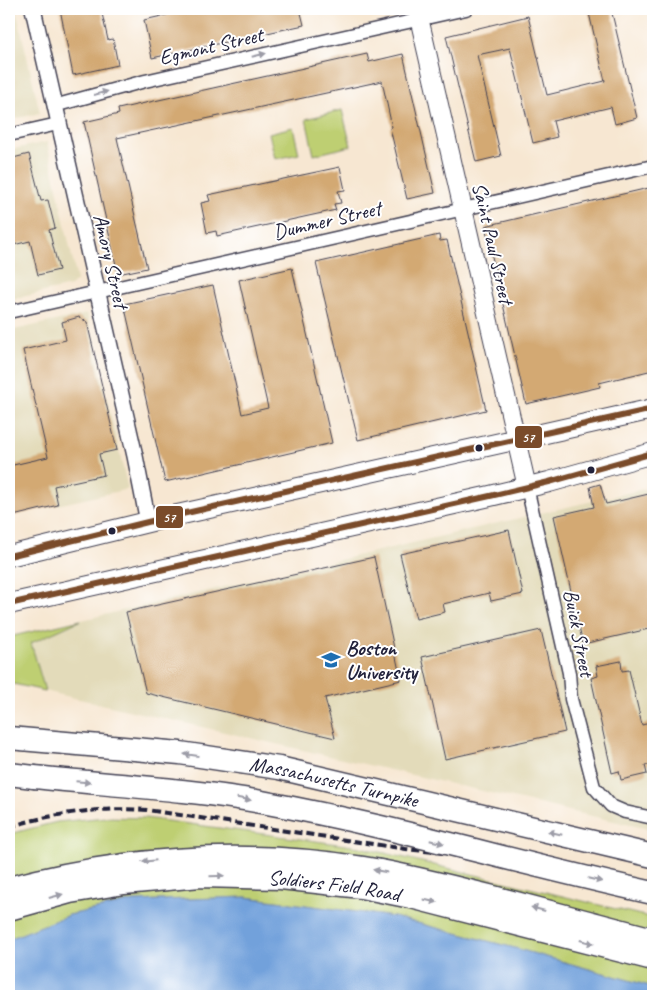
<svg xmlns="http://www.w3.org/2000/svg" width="662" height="1005" viewBox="0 0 662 1005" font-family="Caveat,sans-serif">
<rect width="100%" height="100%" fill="#fff"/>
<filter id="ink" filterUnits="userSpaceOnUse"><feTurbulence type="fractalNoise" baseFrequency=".02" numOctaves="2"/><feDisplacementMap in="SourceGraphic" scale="10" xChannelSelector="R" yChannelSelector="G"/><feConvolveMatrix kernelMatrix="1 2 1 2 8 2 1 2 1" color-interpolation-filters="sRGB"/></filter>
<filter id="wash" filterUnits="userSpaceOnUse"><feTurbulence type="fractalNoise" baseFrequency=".0096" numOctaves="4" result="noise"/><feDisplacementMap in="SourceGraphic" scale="20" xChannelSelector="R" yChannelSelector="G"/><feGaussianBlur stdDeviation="1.12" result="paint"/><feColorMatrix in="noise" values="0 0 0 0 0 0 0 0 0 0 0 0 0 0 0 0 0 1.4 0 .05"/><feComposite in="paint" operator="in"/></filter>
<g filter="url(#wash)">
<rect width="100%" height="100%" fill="#f7e7d2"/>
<g fill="#e3dbba">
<polygon points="9,9 16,9 40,113 9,120"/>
<polygon points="47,142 77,280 70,286 9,300 9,150"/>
<polygon points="87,314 128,489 9,516 9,331"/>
<polygon points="653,487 653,830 9,683 9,637"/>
</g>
<g fill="#becf72" stroke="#707856">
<polygon points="342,110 351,146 314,155 306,119"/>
<polygon points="293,127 299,154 275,159 269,133"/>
<polygon points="81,620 31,643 45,691 9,683 9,637"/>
<polygon points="106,817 145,818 360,847 653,918 653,987 511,947 394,917 246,897 134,901 69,915 9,939 9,834 57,822"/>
</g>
<polygon fill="#72a1db" stroke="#4a628b" points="246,897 394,917 511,947 653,987 653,996 9,996 9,939 69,915 134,901"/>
<g id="blocks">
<g fill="#d3a973">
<polygon points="60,9 101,9 108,40 113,39 118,65 73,75"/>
<polygon points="193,9 300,9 304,25 152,58 144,20"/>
<polygon points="588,9 611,9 637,118 615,124 611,107 553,121 557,137 533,143 510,48 477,55 501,156 476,162 446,36 528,16 547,95 605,81"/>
<polygon points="367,54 369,62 403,54 435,193 407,199 390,128 392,127 382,81 117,138 147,268 118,274 84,122 119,114 118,109"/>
<polygon points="29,154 41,201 48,200 55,228 49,230 59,270 38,275 30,241 9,246 9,159"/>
<polygon points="340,167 345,190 338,191 341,203 334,204 336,210 217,236 216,231 207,233 201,203 210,201 208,195"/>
<polygon points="653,187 653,370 599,383 600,387 526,404 485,226"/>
<polygon points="439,235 440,241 447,240 486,410 358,440 316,263"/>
<polygon points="292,268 332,443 165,482 124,304 213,285 242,414 268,408 239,280"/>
<polygon points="79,317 87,322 117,450 99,454 104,475 54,486 58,505 9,517 9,466 48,457 23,350 66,340 62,322"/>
<polygon points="600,484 606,504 653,493 653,628 583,644 554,516 594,507 590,487"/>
<polygon points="509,530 523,594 491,601 489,593 443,604 445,612 416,619 400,554"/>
<polygon points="374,557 401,680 325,698 335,738 146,693 126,612"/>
<polygon points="541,630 565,732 445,759 422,657"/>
<polygon points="621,661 622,671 629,670 642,725 653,722 653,764 645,765 647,774 621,780 619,771 612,773 591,678 598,676 596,666"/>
</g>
</g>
</g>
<g filter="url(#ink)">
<use href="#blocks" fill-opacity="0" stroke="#424052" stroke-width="1"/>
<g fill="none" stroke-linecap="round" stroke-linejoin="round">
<g stroke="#424052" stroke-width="15">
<g id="minor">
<polyline points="54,106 145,81 466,9"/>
<polyline points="9,135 58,124"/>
<polyline points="9,312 653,166"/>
<polyline points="527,487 569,673 571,699 594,787 611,806 625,812 653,818"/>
</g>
</g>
<g stroke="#424052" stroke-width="18">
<polyline id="tertiary" points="33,9 135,456 148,522"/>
</g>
<g stroke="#424052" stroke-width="20">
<polyline id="secondary" points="417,9 527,487"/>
</g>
<g stroke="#424052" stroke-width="22">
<g id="primary">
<polyline points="9,556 164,518 653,409"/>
<polyline points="9,604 490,496 549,482 653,453"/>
</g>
</g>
<g stroke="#424052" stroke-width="25">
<g id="motorway">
<path id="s1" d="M9 738 180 753 279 768 653 856"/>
<polyline points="9,774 34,777"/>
<path d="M9 888C125 857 245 849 364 868 407 875 450 886 493 897 546 911 600 925 653 939"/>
<path id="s2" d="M9 909 70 892 124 883 200 876 281 878 361 887 411 897 653 959"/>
</g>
</g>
<use href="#minor" stroke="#fff" stroke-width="12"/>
<use href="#tertiary" stroke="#fff" stroke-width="15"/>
<use href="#secondary" stroke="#fff" stroke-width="18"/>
<use href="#primary" stroke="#fff" stroke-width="20"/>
<use href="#motorway" stroke="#fff" stroke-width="22"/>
<path stroke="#22223b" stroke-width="4" stroke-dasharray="8 4" stroke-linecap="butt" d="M9 827C54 813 100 807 147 810L406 849 534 863 602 874 653 886"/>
<g stroke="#424052" stroke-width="25" stroke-linecap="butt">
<path id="motorway-bridge" d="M34 777C112 785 190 789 267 803 397 827 524 865 653 893"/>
</g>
<use href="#motorway-bridge" stroke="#fff" stroke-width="22"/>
<g stroke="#fff" stroke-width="10">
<g id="bus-1">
<polyline points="9,556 164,518 653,409"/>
<polyline points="9,604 490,496 549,482 653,453"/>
</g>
</g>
<use href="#bus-1" stroke="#7a4b2a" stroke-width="6"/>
</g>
<defs><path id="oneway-solid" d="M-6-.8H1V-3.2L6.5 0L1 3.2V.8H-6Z" transform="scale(1.25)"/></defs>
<g fill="#9c9ca7">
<use href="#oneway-solid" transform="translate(259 55) rotate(-13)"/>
<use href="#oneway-solid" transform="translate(101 93) rotate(-15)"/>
<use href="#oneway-solid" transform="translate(191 755) rotate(-173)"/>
<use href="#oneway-solid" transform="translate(83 782) rotate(5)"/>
<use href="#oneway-solid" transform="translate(244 799) rotate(10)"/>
<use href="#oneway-solid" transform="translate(555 833) rotate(-167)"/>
<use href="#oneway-solid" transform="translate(437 842) rotate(13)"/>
<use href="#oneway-solid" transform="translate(149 861) rotate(174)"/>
<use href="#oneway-solid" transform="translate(380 871) rotate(-169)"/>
<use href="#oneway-solid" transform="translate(217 876) rotate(-1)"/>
<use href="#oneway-solid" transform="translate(595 880) rotate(13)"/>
<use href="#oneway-solid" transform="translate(56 896) rotate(-15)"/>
<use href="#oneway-solid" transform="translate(430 901) rotate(13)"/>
<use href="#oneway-solid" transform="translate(538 909) rotate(-165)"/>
<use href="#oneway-solid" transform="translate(587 942) rotate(15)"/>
</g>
</g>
<defs>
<g id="university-bare" transform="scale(1.5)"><path d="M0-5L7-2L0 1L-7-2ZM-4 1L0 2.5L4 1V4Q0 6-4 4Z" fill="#1f6fb2" stroke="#fff" stroke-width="2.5" paint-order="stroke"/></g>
</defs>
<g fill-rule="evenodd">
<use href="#university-bare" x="331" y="660"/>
</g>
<g fill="#22223b" stroke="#fff" stroke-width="2">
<circle cx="479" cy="448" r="4.5"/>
<circle cx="591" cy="470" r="4.5"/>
<circle cx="112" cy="531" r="4.5"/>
</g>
<g text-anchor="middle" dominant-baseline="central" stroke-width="4" stroke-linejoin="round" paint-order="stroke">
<g font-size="21" fill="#22223b" stroke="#fff">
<text transform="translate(211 46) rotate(-13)">Egmont Street</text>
<text transform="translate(327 220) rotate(-13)">Dummer Street</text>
<text transform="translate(493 243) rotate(77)">Saint Paul Street</text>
<text transform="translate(111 261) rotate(77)">Amory Street</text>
<text transform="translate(579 633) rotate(79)">Buick Street</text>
<text stroke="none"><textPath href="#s1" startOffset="328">Massachusetts Turnpike</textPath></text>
<text stroke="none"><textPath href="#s2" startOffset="329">Soldiers Field Road</textPath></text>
</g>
<g font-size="21" font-weight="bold" fill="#22223b" stroke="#fff" text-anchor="start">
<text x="346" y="648">Boston<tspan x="346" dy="24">University</tspan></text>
</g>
</g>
<g stroke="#fff" stroke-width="2">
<rect x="514" y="425" width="29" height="24" rx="5" fill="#7a4b2a"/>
<rect x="155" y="505" width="29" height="24" rx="5" fill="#7a4b2a"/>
</g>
<g font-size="14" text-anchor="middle" font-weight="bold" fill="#fff">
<text x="528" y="442">57</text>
<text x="169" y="522">57</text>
</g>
<rect width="662" height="1005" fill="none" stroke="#fff" stroke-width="30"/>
</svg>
